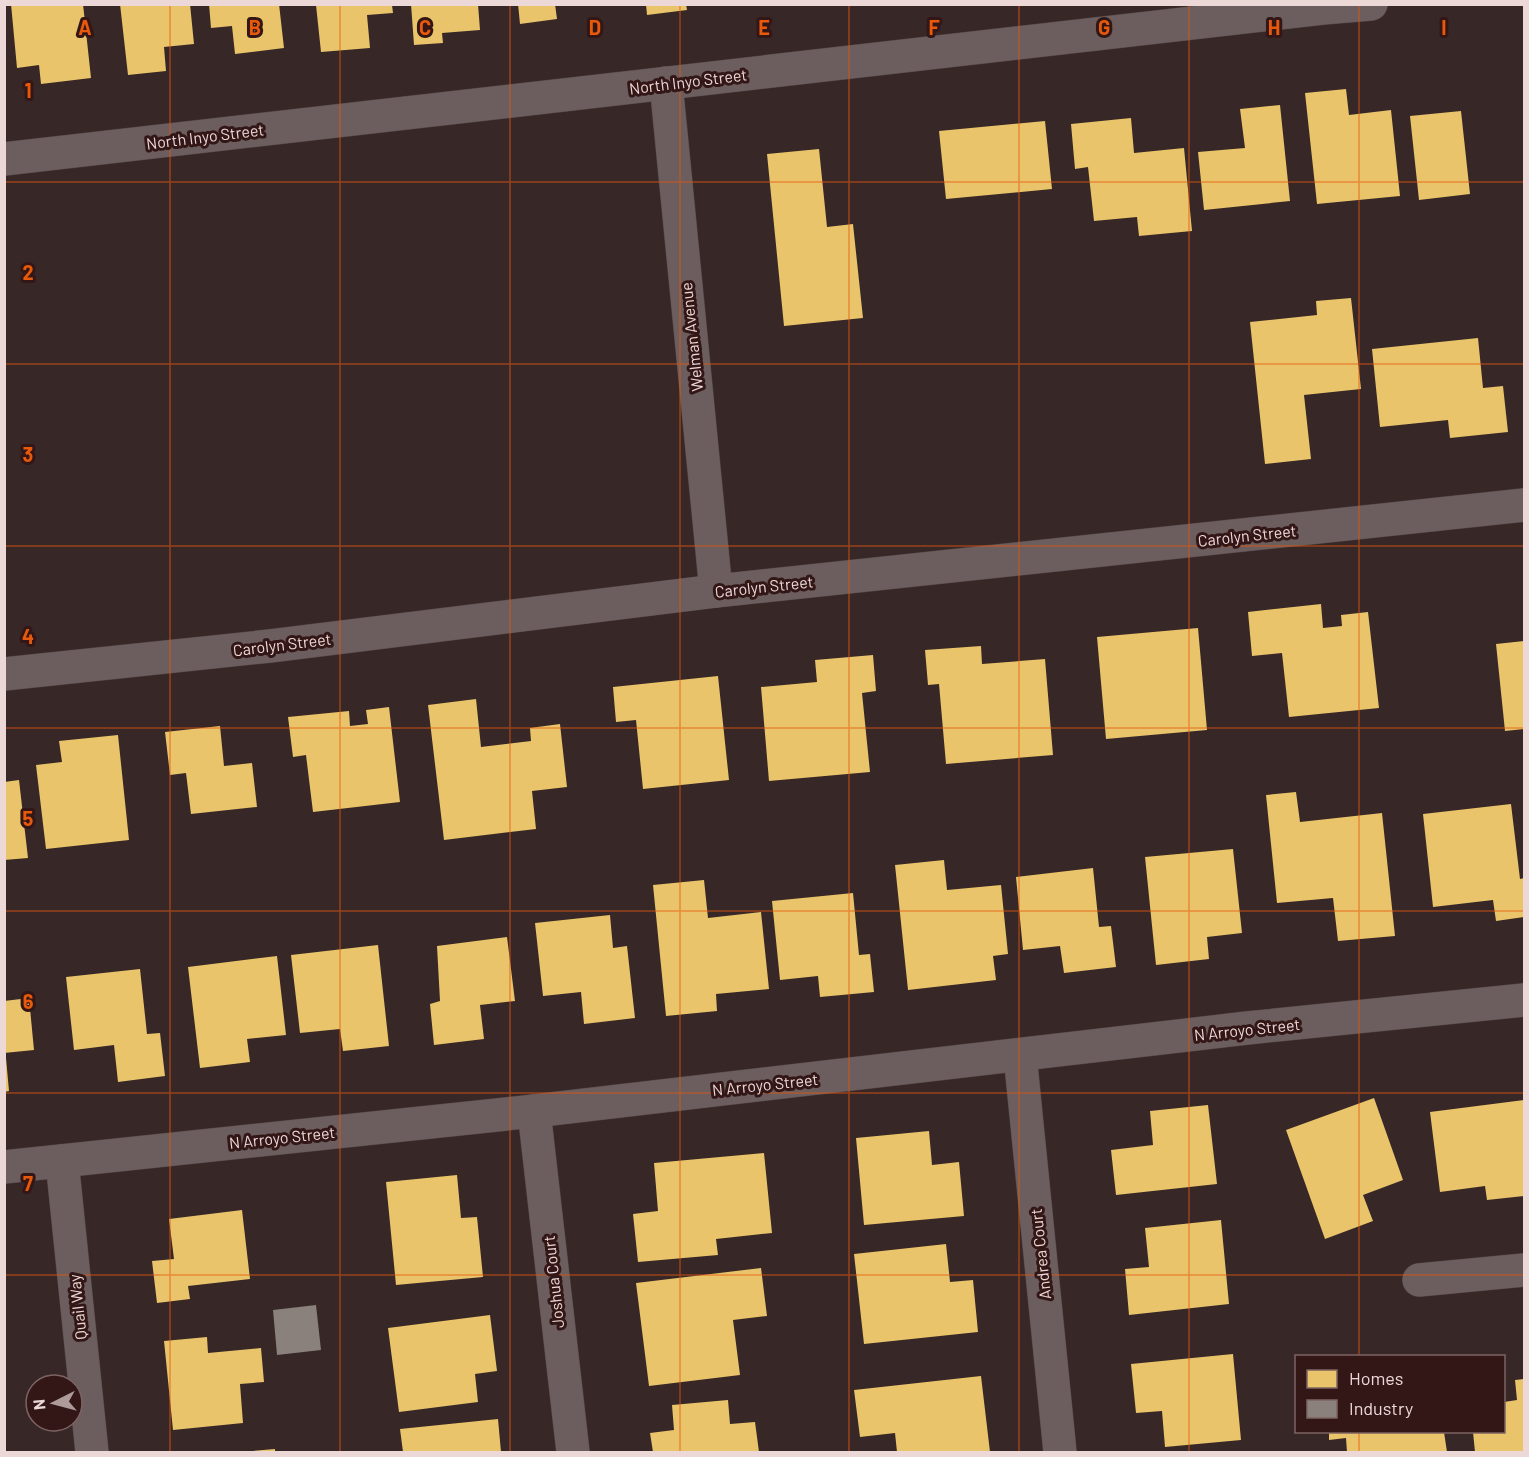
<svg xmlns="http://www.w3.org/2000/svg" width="1529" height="1457" viewBox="0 0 1529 1457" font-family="Barlow,sans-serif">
<rect width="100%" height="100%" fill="#372727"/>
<g fill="#e9c46a">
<polygon points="11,4 83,4 91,78 41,84 39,65 17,68"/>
<polygon points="120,4 190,4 194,44 164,47 166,71 128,75"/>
<polygon points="209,4 279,4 284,48 235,54 232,26 211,28"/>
<polygon points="411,4 478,4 480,30 442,33 443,43 414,45"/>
<polygon points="518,4 555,4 557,19 520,24"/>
<polygon points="646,4 686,4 687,10 647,15"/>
<polygon points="316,5 392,5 393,13 367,15 370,48 321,52"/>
<polygon points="1346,89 1349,115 1391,110 1400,196 1317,204 1305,93"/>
<polygon points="1280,105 1290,201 1204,210 1198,152 1245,148 1240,109"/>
<polygon points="1461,111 1470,194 1419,200 1410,116"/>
<polygon points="1131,118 1134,153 1184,148 1192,231 1139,236 1137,217 1094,221 1088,167 1075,169 1071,124"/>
<polygon points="1045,121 1052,189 946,199 939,131"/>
<polygon points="819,149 827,227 853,224 863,318 784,326 767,154"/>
<polygon points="1351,298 1361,389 1304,395 1311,459 1265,464 1250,322 1317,315 1316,301"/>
<polygon points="1478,338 1483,388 1503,386 1508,432 1450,438 1448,420 1380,427 1372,349"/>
<polygon points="1321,604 1323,628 1342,626 1341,615 1368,612 1379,708 1289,717 1282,653 1252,656 1248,612"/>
<polygon points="1198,628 1207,730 1106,739 1097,637"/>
<polygon points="1524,641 1524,729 1505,731 1496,644"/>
<polygon points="981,646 982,664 1045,659 1053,755 946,764 939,684 928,685 925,650"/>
<polygon points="873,655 876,691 862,693 870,772 769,781 761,687 817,682 815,660"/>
<polygon points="718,676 729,780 643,789 636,720 616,722 613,687"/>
<polygon points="476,699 481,747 531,741 530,728 560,724 567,787 532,791 536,829 444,840 428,705"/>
<polygon points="389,707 400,802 313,812 306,755 293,757 288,717 349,711 350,726 368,724 366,710"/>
<polygon points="220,726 224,766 252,763 257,807 191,814 186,773 170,775 165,732"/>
<polygon points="118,735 129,840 46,849 36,765 62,762 59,741"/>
<polygon points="19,780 28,858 4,860 4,782"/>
<polygon points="1296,792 1300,822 1382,813 1395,936 1338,941 1333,898 1277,903 1266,795"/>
<polygon points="1511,804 1520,879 1524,878 1524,917 1496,921 1493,900 1433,907 1423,814"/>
<polygon points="1233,849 1242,933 1207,937 1209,959 1156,965 1145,857"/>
<polygon points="944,860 947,890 1001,885 1008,954 993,956 996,980 908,990 895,865"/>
<polygon points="1093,868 1099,927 1111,926 1116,967 1064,973 1060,946 1023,950 1016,877"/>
<polygon points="704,880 708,918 761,912 769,989 716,994 717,1011 666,1016 653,885"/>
<polygon points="853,893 859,955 870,954 874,992 820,997 818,976 780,980 772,901"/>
<polygon points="610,915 613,948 627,946 635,1018 584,1024 581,992 543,996 535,923"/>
<polygon points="507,937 515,1001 480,1005 484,1039 434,1045 430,1004 440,1001 437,946"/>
<polygon points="378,945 389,1046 343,1051 340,1029 300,1033 291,955"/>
<polygon points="277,956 286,1035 247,1039 250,1062 200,1068 188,967"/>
<polygon points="140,969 147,1034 160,1033 165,1076 118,1082 114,1045 74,1050 66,977"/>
<polygon points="29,998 34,1050 4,1053 4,1001"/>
<polygon points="4,1058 6,1058 9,1091 4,1092"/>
<polygon points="1374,1098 1403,1180 1363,1195 1373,1221 1325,1239 1286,1130"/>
<polygon points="1524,1100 1524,1196 1487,1200 1485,1186 1440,1192 1430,1112"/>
<polygon points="1208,1105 1217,1184 1116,1195 1111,1150 1153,1145 1150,1111"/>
<polygon points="929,1131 932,1165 959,1162 964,1216 864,1225 856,1138"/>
<polygon points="764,1153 772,1233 716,1239 718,1255 638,1262 633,1214 658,1211 654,1163"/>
<polygon points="457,1175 461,1218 477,1217 483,1277 396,1285 386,1182"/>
<polygon points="242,1210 250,1279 188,1286 190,1299 157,1303 152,1261 174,1259 169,1219"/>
<polygon points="1221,1220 1229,1304 1129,1315 1125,1269 1149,1267 1145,1228"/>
<polygon points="946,1244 950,1282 973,1280 978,1332 864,1344 854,1254"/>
<polygon points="761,1268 767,1316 733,1320 740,1375 649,1386 636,1283"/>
<polygon points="490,1315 497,1371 475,1374 478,1402 399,1412 388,1328"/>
<polygon points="207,1337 208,1353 261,1348 264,1382 240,1384 243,1423 173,1430 164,1341"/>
<polygon points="1233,1354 1241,1440 1165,1447 1162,1411 1136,1413 1131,1364"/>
<polygon points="981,1376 990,1452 897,1452 895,1433 860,1437 854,1390"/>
<polygon points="1524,1379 1524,1452 1475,1452 1473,1432 1504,1432 1504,1402 1517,1400 1515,1380"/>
<polygon points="728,1400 730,1424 755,1422 759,1452 653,1452 650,1433 674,1430 672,1405"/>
<polygon points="498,1419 501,1452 403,1452 400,1429"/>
<polygon points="1329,1432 1444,1432 1447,1452 1347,1452 1346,1438 1329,1440"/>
<polygon points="275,1449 275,1452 253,1452 252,1451"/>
</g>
<polygon fill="#8a817c" points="316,1305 321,1350 277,1355 273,1310"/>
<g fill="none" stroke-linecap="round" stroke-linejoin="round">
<g stroke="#534544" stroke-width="34">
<g id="minor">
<polyline points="666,83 716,591"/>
<polyline points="4,159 1323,8 1371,4"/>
<polyline points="4,674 270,646 716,591 1524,505"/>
<polyline points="1020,1055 1060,1452"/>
<polyline points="534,1111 573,1452"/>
<polyline points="62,1161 92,1452"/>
<polyline points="4,1167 534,1111 1247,1028 1524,1000"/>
<polyline points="1419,1280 1524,1270"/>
</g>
</g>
<use href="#minor" stroke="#6c5e5e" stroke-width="33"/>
</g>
<path fill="none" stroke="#e8590c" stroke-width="1.5" stroke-opacity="0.55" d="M170 4V1452M340 4V1452M510 4V1452M680 4V1452M849 4V1452M1019 4V1452M1189 4V1452M1359 4V1356M4 182H1524M4 364H1524M4 546H1524M4 728H1524M4 911H1524M4 1093H1524M4 1275H1524M1359 1432V1452"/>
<g text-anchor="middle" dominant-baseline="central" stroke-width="6" stroke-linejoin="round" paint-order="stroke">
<g font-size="16" fill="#ecd8d6" stroke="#331717">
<text transform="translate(688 81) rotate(-7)">North Inyo Street</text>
<text transform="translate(205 136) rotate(-7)">North Inyo Street</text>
<text transform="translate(691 337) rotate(-96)">Welman Avenue</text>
<text transform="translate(1247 535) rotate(-6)">Carolyn Street</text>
<text transform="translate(764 586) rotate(-6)">Carolyn Street</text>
<text transform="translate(282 644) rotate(-7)">Carolyn Street</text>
<text transform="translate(1247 1029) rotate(-6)">N Arroyo Street</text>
<text transform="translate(765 1084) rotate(-6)">N Arroyo Street</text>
<text transform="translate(282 1137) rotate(-6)">N Arroyo Street</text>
<text transform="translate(1040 1254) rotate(-96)">Andrea Court</text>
<text transform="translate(553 1282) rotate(-96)">Joshua Court</text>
<text transform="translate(77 1307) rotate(-96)">Quail Way</text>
</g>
</g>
<g font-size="20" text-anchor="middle" font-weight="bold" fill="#e8590c" stroke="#331717" stroke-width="6" stroke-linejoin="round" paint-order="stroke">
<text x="85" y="35">A</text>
<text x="255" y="35">B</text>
<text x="425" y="35">C</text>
<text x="595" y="35">D</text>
<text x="764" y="35">E</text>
<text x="934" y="35">F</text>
<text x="1104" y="35">G</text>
<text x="1274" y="35">H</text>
<text x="1444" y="35">I</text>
<text x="28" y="98">1</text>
<text x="28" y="280">2</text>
<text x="28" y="462">3</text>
<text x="28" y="644">4</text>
<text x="28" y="826">5</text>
<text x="28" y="1009">6</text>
<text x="28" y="1191">7</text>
</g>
<rect width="1529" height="1457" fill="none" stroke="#ecd8d6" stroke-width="12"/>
<rect x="1295" y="1355" width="210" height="78" fill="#331717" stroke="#7d6463" stroke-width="1.5"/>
<rect x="1307" y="1370" width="30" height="18" fill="#e9c46a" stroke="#7d6463" stroke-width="1.5"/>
<text x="1349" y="1385" font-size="18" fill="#ecd8d6">Homes</text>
<rect x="1307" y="1400" width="30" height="18" fill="#8a817c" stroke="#7d6463" stroke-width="1.5"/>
<text x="1349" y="1415" font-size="18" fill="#ecd8d6">Industry</text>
<g transform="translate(54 1403) rotate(264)"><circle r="28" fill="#331717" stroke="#7d6463" stroke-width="1.5"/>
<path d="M0-4.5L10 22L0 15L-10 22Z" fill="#ad9a99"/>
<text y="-9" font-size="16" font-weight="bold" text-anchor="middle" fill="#ecd8d6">N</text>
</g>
</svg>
